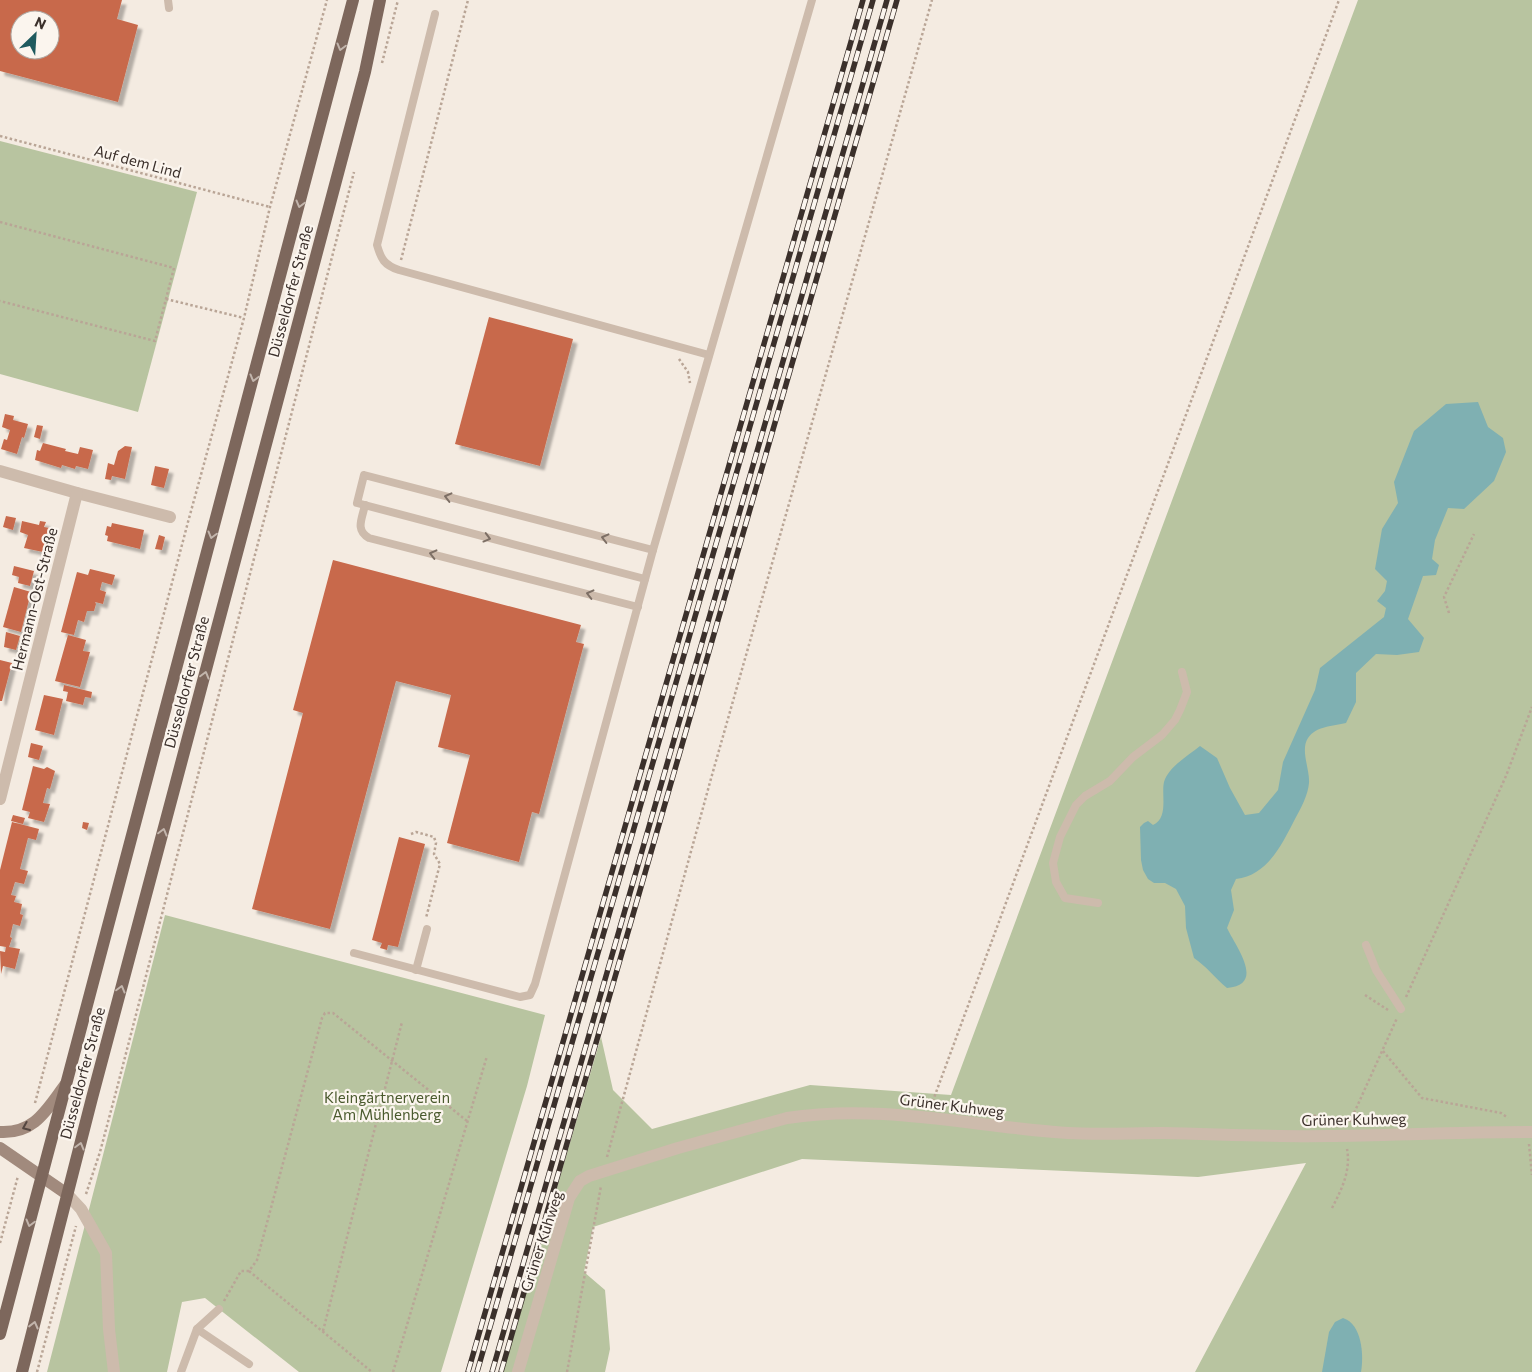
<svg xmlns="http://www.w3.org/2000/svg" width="1532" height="1372" viewBox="0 0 1532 1372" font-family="Commissioner,sans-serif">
<defs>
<filter id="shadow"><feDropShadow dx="4.5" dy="4.5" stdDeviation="1" flood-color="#0004"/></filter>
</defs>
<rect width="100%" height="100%" fill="#f4ebe1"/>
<g fill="#b8c4a0">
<polygon points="1358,0 1532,0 1532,1372 1195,1372 1306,1163 1198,1177 802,1159 593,1227 584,1272 605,1290 610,1349 605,1372 503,1372 601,1037 613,1090 652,1129 810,1085 951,1095"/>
<polygon points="0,141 197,192 138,412 0,374"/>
<polygon points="165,915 545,1015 527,1086 441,1372 299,1372 205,1298 182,1302 167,1372 47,1372"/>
</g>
<g fill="#7fb0b2">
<path d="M1478 402 1488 427 1503 438 1506 452 1494 481 1464 509 1448 508 1435 540 1432 559 1439 565 1436 575 1423 576 1408 619 1424 638 1419 652 1397 655 1376 654 1356 673V702L1346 723C1333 726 1316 726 1308 738 1300 750 1310 769 1309 783 1308 795 1301 808 1295 819 1282 844 1268 875 1236 879L1231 890 1234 910 1227 928C1236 947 1266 985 1227 988 1215 978 1206 966 1194 958L1186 928 1185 906 1176 889 1165 883H1154L1148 879 1143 870 1141 860 1140 827 1144 823 1148 821 1153 825C1169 818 1161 794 1164 782 1169 766 1188 756 1200 746L1217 758 1230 788 1245 815 1259 813 1278 790 1283 762 1315 690 1320 668 1384 617 1386 608 1377 601 1385 591 1387 581 1375 569 1382 529 1398 503 1394 482 1414 431 1446 404Z"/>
<path d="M1343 1318C1362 1324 1364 1355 1361 1372H1322L1329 1332 1335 1322Z"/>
</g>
<g fill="#c8694b" fill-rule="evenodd" filter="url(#shadow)">
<path d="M0 0H122L117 19 138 25 118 102 0 71ZM20 20H50V50H20Z"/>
<polygon points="489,317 573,339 540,466 455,444"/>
<polygon points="5,414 14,416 13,420 28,424 24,438 22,437 17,454 1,449 4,439 7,440 10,430 2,427"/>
<polygon points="37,425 43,426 40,439 34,437"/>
<polygon points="43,443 66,449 65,451 78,454 80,447 93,450 88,469 76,466 75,469 62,465 61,468 35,460 37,450 40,451"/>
<polygon points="125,446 132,447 125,479 112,476 111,480 105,479 108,463 114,465 118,451"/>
<polygon points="155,466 169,469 164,488 151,485"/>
<polygon points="6,516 16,518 13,530 3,527"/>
<polygon points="22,521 39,525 40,521 46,522 44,527 49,528 43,552 24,548 28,535 20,532"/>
<polygon points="112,523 144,530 140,549 107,541 108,536 105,535 107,526 111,527"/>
<polygon points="159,535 165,537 162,550 155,549"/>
<polygon points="333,560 581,625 576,642 584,644 539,814 532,812 519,862 447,843 470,755 438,747 451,695 396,681 330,929 252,909 303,713 293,710"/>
<polygon points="14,566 34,571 30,586 18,583 19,577 12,575"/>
<polygon points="90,569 115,575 112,585 102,582 100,590 106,592 103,604 95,602 96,604 94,611 87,611 84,622 78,620 74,635 61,632 77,572 88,575"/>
<polygon points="14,587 31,592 21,632 3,627"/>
<polygon points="6,632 20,636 16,650 4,647"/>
<polygon points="68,635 86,640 83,651 90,652 80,687 55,681"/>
<polygon points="0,660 12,663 2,701 0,701"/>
<polygon points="64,685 92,692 91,698 85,697 83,705 66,701 68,692 63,691"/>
<polygon points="44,695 63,699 54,735 35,730"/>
<polygon points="31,743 43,746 39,760 28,757"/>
<polygon points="33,766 44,769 47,767 55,771 50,789 47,788 43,803 50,804 44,822 28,818 30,812 22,810"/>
<polygon points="13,815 25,818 23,824 11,821"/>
<polygon points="12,822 39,829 36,840 28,838 20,869 28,871 24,884 15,882 11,895 16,896 14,902 22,904 20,914 23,915 20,926 13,924 10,937 12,938 9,947 20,949 15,969 3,966 1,974 0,951 5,952 6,947 0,946 0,870"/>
<polygon points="83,822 89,823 87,830 82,828"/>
<polygon points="399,837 425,844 398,947 388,945 387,950 380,948 382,943 372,940"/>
</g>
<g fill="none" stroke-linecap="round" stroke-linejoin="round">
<g stroke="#b9a596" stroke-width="2.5" stroke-dasharray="2.5 2.5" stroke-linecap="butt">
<polyline points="382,63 398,0"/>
<polyline points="0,136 270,207"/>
<polyline points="0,222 174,268 155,341 0,301"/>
<polyline points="401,260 468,0"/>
<polyline points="166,299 244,318"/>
<polyline points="679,359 688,372 690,383"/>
<polyline points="1449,613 1444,597 1474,534"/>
<polyline points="411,834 416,832 434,837 436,843 434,854 440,864 426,918"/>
<polyline points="1365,995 1388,1010"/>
<polyline points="1406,997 1506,776 1532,707"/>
<polyline points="1383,1051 1422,1098 1501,1113 1508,1118"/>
<polyline points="35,1103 188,522 244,318 270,207 327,0"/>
<polyline points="931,1106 1339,0"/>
<polyline points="1314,1115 1324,1123"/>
<polyline points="1350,1122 1397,1018"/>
<polyline points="1529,1144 1532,1175"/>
<polyline points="607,1157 712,775 932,0"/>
<polyline points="86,1194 100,1152 117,1088 354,172"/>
<path d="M1332 1208C1342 1189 1351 1170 1347 1149"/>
<polyline points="0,1243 18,1176"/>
<polyline points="249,1271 372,1372"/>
<polyline points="224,1301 241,1271 249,1271 257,1260 322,1018 325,1013 333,1013 467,1121"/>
<polyline points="323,1331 402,1022"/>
<polyline points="37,1372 76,1226"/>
<polyline points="393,1372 487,1056"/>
<polyline points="567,1372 601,1186"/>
</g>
<g stroke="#cdbbac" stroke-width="8">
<polyline points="168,0 169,8"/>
<path d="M435 14 377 245C381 259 384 265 399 270L709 355"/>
<path d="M365 505C362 519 355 530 369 538L638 607"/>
<polyline points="645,579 357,503 364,475 653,550"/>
<polyline points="1098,903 1065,898 1056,882 1053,863 1060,837 1076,805 1085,796 1110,781 1133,757 1162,735 1175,720 1180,710 1187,692 1182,672"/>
<polyline points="1366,945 1376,970 1401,1009"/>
<polyline points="354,953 520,997 530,995 535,984 653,550 812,0"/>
<polyline points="416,970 427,929"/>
<polyline points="197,1329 249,1364"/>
<polyline points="181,1372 197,1329 219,1309"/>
</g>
<g stroke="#cdbbac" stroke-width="12">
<polyline points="0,471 77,493 170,517"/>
<polyline points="0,799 77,493"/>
<polyline points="67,1194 81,1209 106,1253 109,1329 114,1372"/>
<path d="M518 1372 569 1198 580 1181 589 1176 678 1148 787 1118C882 1103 974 1127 1068 1133 1100 1135 1131 1133 1163 1133 1218 1134 1273 1137 1328 1136 1396 1135 1464 1132 1532 1132"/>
</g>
<g stroke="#a18a7d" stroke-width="12">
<path d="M0 1132C35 1134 47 1109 66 1084"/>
<polyline points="0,1148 67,1194"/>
</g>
<g stroke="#7d675c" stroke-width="12">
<polyline points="0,1334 353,0"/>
<polyline points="22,1372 92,1098 365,72 380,0"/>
</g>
<g stroke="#3b302b" stroke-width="5.5">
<g id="rail">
<polyline points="468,1372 863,0"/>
<polyline points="477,1372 873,0"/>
<polyline points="492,1372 887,0"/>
<polyline points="501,1372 897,0"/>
</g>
</g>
<use href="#rail" stroke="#fbf5ee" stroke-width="4" stroke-dasharray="11" stroke-linecap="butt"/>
</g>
<defs><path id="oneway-chevron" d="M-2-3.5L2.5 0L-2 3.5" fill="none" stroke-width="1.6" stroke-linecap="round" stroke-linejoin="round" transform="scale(1.25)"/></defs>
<g stroke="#c2b5ac">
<use href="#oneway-chevron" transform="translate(341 47) rotate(105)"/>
<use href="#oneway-chevron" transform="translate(300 204) rotate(105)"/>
<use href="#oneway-chevron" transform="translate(254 378) rotate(105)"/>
<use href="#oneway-chevron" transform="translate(212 535) rotate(105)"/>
<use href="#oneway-chevron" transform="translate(205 675) rotate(-75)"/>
<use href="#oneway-chevron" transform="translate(163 832) rotate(-75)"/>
<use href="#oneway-chevron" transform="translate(121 989) rotate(-75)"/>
<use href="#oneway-chevron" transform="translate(80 1146) rotate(-75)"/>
<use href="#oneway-chevron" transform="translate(30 1223) rotate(105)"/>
<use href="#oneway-chevron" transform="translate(34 1325) rotate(-76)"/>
</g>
<g stroke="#7d6f65">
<use href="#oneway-chevron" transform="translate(448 497) rotate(-166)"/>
<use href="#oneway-chevron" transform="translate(487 538) rotate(15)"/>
<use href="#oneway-chevron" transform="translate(605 538) rotate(-166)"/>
<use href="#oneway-chevron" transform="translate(433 554) rotate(-166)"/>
<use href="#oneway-chevron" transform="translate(590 594) rotate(-166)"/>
</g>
<use stroke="#544640" href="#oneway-chevron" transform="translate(26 1127) rotate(157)"/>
<g text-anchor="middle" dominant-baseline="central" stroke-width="4.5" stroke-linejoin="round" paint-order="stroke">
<g font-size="15" fill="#3b302b" stroke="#fbf5ee">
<text transform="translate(138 161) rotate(15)">Auf dem Lind</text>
<text transform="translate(290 291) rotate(-75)">Düsseldorfer Straße</text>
<text transform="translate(34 599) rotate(-76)">Hermann-Ost-Straße</text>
<text transform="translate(186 682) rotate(-75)">Düsseldorfer Straße</text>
<text transform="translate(82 1073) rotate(-75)">Düsseldorfer Straße</text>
<text transform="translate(952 1105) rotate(7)">Grüner Kuhweg</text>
<text transform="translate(1354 1119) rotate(-1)">Grüner Kuhweg</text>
<text transform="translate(541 1241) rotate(-72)">Grüner Kuhweg</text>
</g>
<g font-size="15" fill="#4a5a2e" stroke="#fbf5ee">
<text x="387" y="1097">Kleingärtnerverein<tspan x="387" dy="17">Am Mühlenberg</tspan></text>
</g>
</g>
<g transform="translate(35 35) rotate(25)"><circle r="24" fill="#fbf5ee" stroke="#aea6a0"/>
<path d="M0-4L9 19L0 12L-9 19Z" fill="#1f5a5e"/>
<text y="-8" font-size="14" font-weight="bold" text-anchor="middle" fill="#3b302b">N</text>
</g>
</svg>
